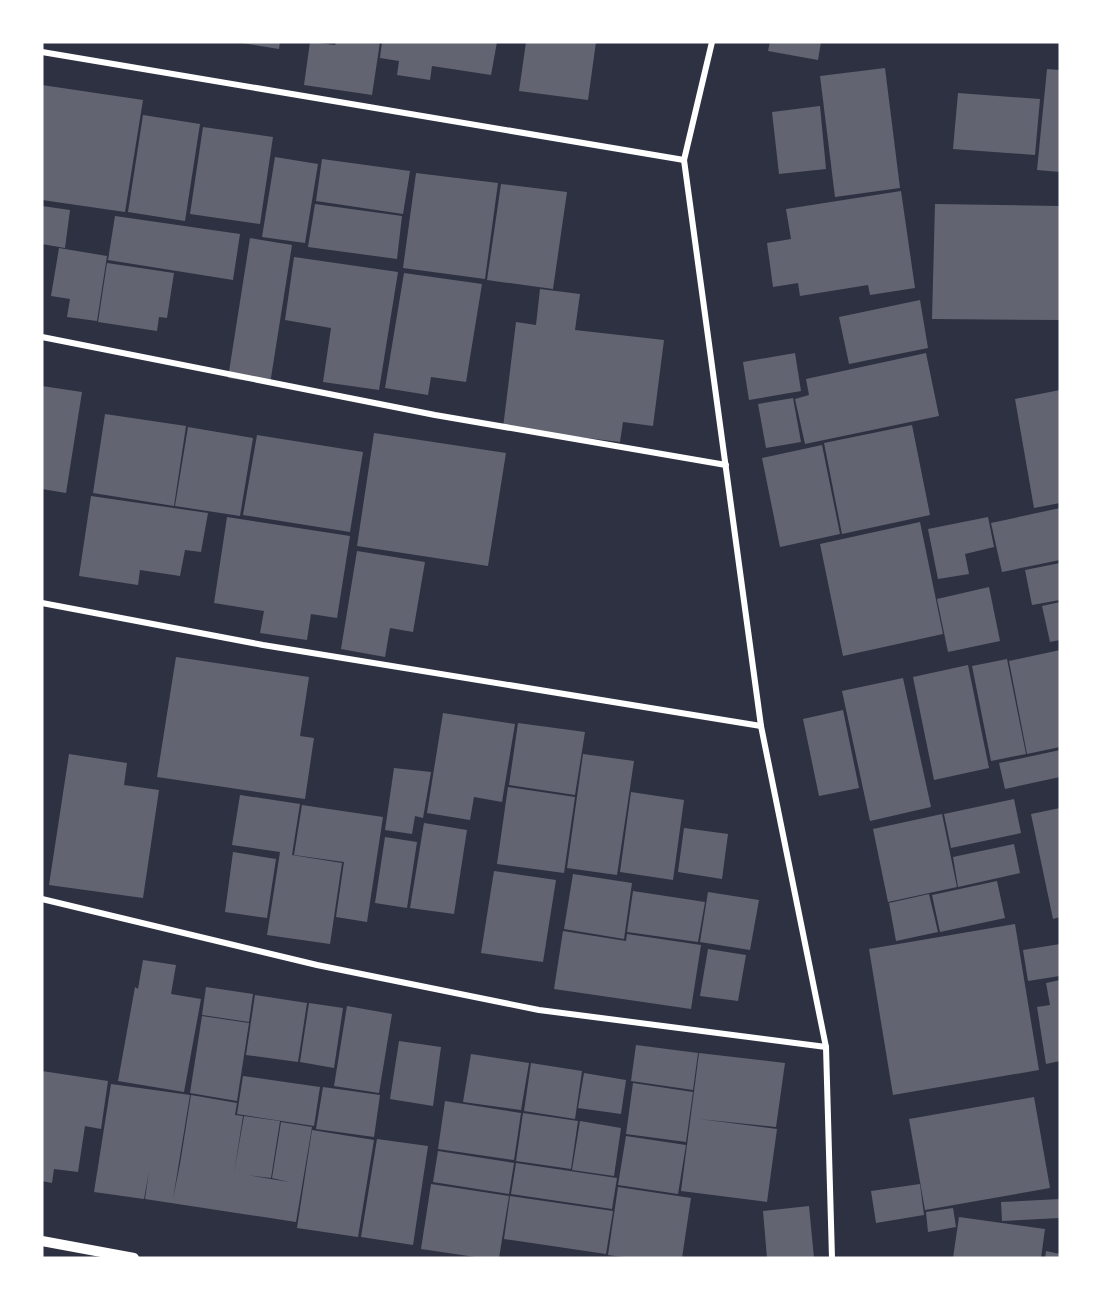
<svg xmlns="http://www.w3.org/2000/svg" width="1102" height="1300" viewBox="0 0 1102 1300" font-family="'PT Sans Narrow',sans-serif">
<rect width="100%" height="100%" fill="#2d3142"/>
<g fill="#626471">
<polygon points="242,42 280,42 279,49 241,43"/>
<polygon points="310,42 335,45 336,42 380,42 372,95 304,85"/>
<polygon points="382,42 497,42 491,75 432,66 430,80 397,75 399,61 380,58"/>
<polygon points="526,42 596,42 588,100 519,91"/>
<polygon points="770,42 821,42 818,60 768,51"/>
<polygon points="885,68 900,188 835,197 820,76"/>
<polygon points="1047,69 1060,70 1060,172 1037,170"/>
<polygon points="42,85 143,100 125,212 42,200"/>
<polygon points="958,93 1040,99 1035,155 953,149"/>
<polygon points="820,106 826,169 779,174 772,112"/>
<polygon points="143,115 200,124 185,221 128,212"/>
<polygon points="203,127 273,137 260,224 190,214"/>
<polygon points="275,157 318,164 305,243 262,237"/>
<polygon points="322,159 410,171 403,214 316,201"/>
<polygon points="416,173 498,183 485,279 403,268"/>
<polygon points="501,184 567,192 553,289 487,280"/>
<polygon points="901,191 915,288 870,295 868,285 800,296 798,283 773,287 767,243 791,239 786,209"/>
<polygon points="315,204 402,216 397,259 308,247"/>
<polygon points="935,204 1060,206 1060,320 932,319"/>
<polygon points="42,206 70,210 65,248 42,244"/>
<polygon points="115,216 240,234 233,280 108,260"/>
<polygon points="250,238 292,245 270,384 228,378"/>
<polygon points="59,248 107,256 97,321 67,317 70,299 51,296"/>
<polygon points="294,257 398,272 379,390 323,382 331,328 285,320"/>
<polygon points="107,263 174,273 167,318 159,317 157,331 98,322"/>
<polygon points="404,273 482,284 466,382 431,377 428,395 385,388"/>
<polygon points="540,289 580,294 575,330 664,340 653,426 623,422 620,442 503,428 516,322 536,325"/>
<polygon points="920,300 928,348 849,364 839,317"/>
<polygon points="795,353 801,391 749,400 743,362"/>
<polygon points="926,353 939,416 805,444 795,399 809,395 806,379"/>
<polygon points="42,386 82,392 66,493 42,489"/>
<polygon points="1060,390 1060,503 1034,508 1015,399"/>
<polygon points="793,398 801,442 766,448 758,404"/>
<polygon points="105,414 186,426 174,506 93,493"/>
<polygon points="912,425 930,515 842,534 824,443"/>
<polygon points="188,427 253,438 240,516 175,506"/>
<polygon points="374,433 506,453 488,566 357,546"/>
<polygon points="257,435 363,452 350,532 243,515"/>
<polygon points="822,445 840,534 780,547 762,458"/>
<polygon points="91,496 208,513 201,552 185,550 180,576 140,570 138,585 79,576"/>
<polygon points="1060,508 1060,560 1002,572 991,523"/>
<polygon points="227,517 350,536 337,618 311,614 307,640 260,633 264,611 214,603"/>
<polygon points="988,517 994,547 965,554 969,574 938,579 928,529"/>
<polygon points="920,522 943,634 843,656 820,544"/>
<polygon points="357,551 425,562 413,632 390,628 385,657 341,649"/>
<polygon points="1060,563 1060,600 1032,605 1025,570"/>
<polygon points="989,587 1000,641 948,652 937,599"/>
<polygon points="1060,602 1060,640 1050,642 1042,606"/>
<polygon points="1060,650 1060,747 1027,754 1009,661"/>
<polygon points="176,657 309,677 300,736 314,738 305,799 157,777"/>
<polygon points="1007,659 1026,754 991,761 972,666"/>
<polygon points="968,665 989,768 934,780 913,677"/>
<polygon points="903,678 931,807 870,821 842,691"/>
<polygon points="843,710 859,788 819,796 803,719"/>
<polygon points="443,713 515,724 502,802 474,797 470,820 427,813"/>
<polygon points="518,723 585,732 575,795 509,785"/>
<polygon points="1060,750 1060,777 1005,789 999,763"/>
<polygon points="69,754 127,763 124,785 159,790 143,898 49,885"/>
<polygon points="583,754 634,761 617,875 567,868"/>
<polygon points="394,768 431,772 423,818 415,816 412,834 385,830"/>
<polygon points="508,787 575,797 564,873 497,864"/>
<polygon points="631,792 684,800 673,880 620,872"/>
<polygon points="240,795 300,804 292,855 342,863 330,944 267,935 280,852 232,845"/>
<polygon points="1014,799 1021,833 951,848 944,814"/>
<polygon points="302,805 383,817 367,922 336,917 344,862 294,855"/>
<polygon points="1060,808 1060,917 1053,919 1031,814"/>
<polygon points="942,814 957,887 888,902 873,829"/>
<polygon points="424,823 467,830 454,914 410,908"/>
<polygon points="684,828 728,834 722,879 678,872"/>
<polygon points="385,837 417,842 407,908 375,903"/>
<polygon points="1014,844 1020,873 958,887 953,857"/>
<polygon points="233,852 276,859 267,918 225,912"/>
<polygon points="494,871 556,880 543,962 481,953"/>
<polygon points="573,874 632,883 624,939 564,929"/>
<polygon points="997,881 1005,918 940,932 932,895"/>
<polygon points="633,891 705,902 698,942 627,932"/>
<polygon points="708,892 759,900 750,950 700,942"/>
<polygon points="929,894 938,932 896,941 889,903"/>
<polygon points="1015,924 1039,1070 893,1095 869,949"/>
<polygon points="563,931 626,941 627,934 701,945 691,1009 554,989"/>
<polygon points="1060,944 1060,976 1028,981 1023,950"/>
<polygon points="708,949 746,955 738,1001 700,996"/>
<polygon points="143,960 176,965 171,994 201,999 184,1092 118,1081 135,987 138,989"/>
<polygon points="1060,980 1060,1061 1046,1064 1037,1007 1050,1005 1046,983"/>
<polygon points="206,987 253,994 249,1022 202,1015"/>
<polygon points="255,995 307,1003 298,1062 246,1055"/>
<polygon points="309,1003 343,1008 334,1068 300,1062"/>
<polygon points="347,1006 392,1014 379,1093 334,1086"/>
<polygon points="202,1016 249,1023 237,1101 190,1093"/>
<polygon points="399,1041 441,1047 433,1106 390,1099"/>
<polygon points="636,1045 698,1053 693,1090 631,1081"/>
<polygon points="699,1053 785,1063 776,1127 699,1119 777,1129 767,1202 681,1191"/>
<polygon points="471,1054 529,1063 521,1110 463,1102"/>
<polygon points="531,1063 582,1071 575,1119 524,1111"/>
<polygon points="42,1071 108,1081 101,1129 85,1126 78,1172 54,1169 52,1183 42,1181"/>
<polygon points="584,1073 626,1080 621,1114 578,1108"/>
<polygon points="243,1076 320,1087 314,1126 237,1114"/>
<polygon points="633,1083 693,1092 686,1142 626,1134"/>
<polygon points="111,1084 190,1095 173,1199 180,1164 191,1095 237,1103 235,1115 243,1116 234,1173 244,1116 280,1121 271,1178 247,1175 289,1182 272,1178 281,1122 312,1127 296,1222 145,1199 149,1171 144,1199 94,1192"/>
<polygon points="323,1087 380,1095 374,1137 316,1129"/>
<polygon points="1034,1097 1050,1188 925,1210 909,1119"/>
<polygon points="445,1101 521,1113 514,1160 438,1149"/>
<polygon points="523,1113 578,1121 571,1169 516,1161"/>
<polygon points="580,1121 621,1128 614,1176 572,1170"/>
<polygon points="312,1130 374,1140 358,1237 297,1228"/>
<polygon points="626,1136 686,1145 678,1194 618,1185"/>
<polygon points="377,1139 428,1146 413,1245 361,1237"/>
<polygon points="438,1151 514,1163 509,1194 433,1182"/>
<polygon points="516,1163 617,1178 612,1209 511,1194"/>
<polygon points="431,1184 509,1196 499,1258 482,1258 421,1249"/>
<polygon points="920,1184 924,1215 876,1223 871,1191"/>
<polygon points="618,1187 691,1198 682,1258 630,1258 608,1255"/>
<polygon points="510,1196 613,1211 606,1254 504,1239"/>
<polygon points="1060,1199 1060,1218 1002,1221 1001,1202"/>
<polygon points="809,1206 814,1258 767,1258 763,1211"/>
<polygon points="953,1208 956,1227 928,1232 926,1212"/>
<polygon points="959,1217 1045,1229 1041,1258 953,1258"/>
<polygon points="1046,1251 1060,1254 1060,1258 1045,1258"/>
</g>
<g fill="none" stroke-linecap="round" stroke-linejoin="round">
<g stroke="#fff" stroke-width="6">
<polyline points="712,42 684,160 761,726 826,1047 832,1258"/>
<polyline points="42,52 684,160"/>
<polyline points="42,337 435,415 726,465"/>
<polyline points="42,603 263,645 761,726"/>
<polyline points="42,899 317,965 539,1010 826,1047"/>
</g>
<polyline stroke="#fff" stroke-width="10" points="42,1241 134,1258"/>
</g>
<rect width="1102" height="1300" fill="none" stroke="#ffffff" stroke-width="87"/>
</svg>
